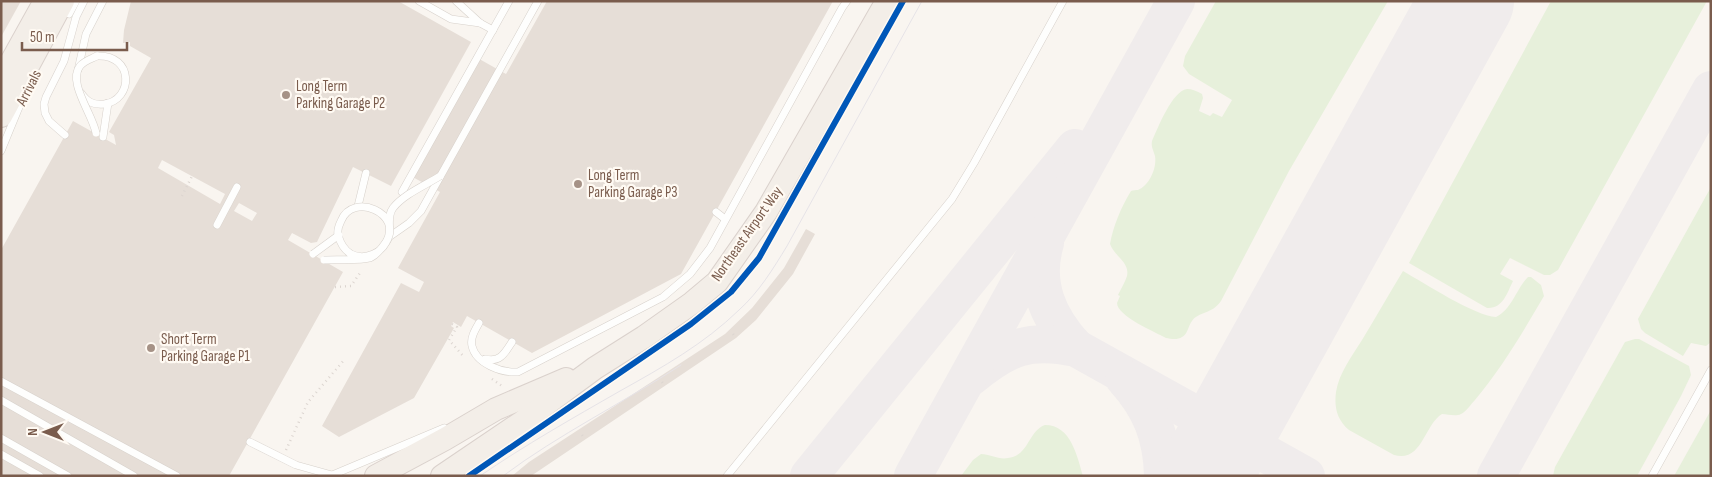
<svg xmlns="http://www.w3.org/2000/svg" width="1712" height="477" viewBox="0 0 1712 477" font-family="'Sofia Sans Condensed',sans-serif">
<rect width="100%" height="100%" fill="#f9f5f0"/>
<g fill="#e7f0db">
<path d="M1216 1H1388L1289 171 1221 301C1211 315 1199 311 1192 321 1188 326 1188 334 1182 337 1178 340 1171 339 1166 338 1155 332 1117 316 1117 303L1120 296 1118 295C1121 289 1125 282 1127 276 1130 262 1114 256 1110 244 1113 227 1121 207 1131 191 1133 190 1136 190 1138 190 1150 185 1157 167 1155 156 1153 149 1151 147 1152 141 1158 128 1172 91 1187 89 1192 89 1197 91 1202 94L1203 98 1199 111 1210 116 1213 113 1222 117 1232 100 1189 74 1183 66 1185 56Z"/>
<path d="M1551 1H1707L1558 270 1550 275H1544L1510 258 1500 274 1513 281C1507 293 1503 309 1487 308L1409 263Z"/>
<polygon points="1711,187 1711,342 1706,346 1691,343 1683,356 1645,333 1641,329 1638,319"/>
<path d="M1403 271C1424 283 1475 316 1496 317 1512 309 1516 289 1528 277H1531L1541 285 1544 296C1523 332 1501 369 1475 400 1471 404 1466 412 1461 414 1455 417 1448 414 1442 414 1424 425 1422 463 1394 455L1349 430C1337 420 1334 407 1336 392 1339 373 1352 356 1362 340 1376 317 1389 294 1403 271Z"/>
<polygon points="1635,339 1639,339 1689,366 1691,375 1681,396 1637,476 1553,476 1555,467 1625,342"/>
<polygon points="1711,410 1711,476 1674,476"/>
<path d="M1045 425C1071 425 1077 456 1083 476H961L973 460 981 454C990 454 999 460 1008 458 1029 456 1028 431 1045 425Z"/>
</g>
<g fill="none" stroke-linecap="round" stroke-linejoin="round">
<g stroke="#f0ecec" stroke-width="38">
<path d="M1045 243C1033 284 1048 318 1076 348"/>
<path d="M971 377C1007 347 1029 338 1076 348L1306 476"/>
<path d="M1124 378C1151 408 1162 436 1163 476"/>
<polyline points="809,476 1075,148"/>
<polyline points="913,476 1176,1"/>
<polyline points="1496,476 1711,90"/>
</g>
<polyline stroke="#f0ecec" stroke-width="94" points="1204,476 1467,1"/>
</g>
<g fill="#e6ded7" fill-rule="evenodd">
<polygon points="1,1 21,1 1,37"/>
<path d="M131 1H398L471 42 391 186 353 167 317 242 311 243 292 233 288 240 343 272 229 476H1V250L73 121 116 145 114 135 109 132 151 58 130 46V42L123 43 124 30ZM162 160 225 194 220 204 158 168ZM239 203 257 213 252 221 234 211Z"/>
<polygon points="547,1 833,1 681,274 532,353 467,316 461,327 453,322 451,326 454,328 414,398 339,437 322,426 401,283 419,292 424,282 398,268 440,192 409,175 474,56 506,74"/>
<polygon points="806,229 815,234 793,274 756,320 736,338 531,476 512,476 529,462 725,334 752,308 784,268"/>
</g>
<g fill="none" stroke-linecap="round" stroke-linejoin="round">
<g stroke="#d7d1cb" stroke-width="8">
<g id="service">
<polyline points="419,1 451,19 480,23"/>
<polyline points="456,1 480,23 493,30"/>
<polyline points="69,14 76,1"/>
<polyline points="78,70 86,34 103,1"/>
<path d="M81 93C87 102 93 105 104 104 134 100 134 54 97 56"/>
<polyline points="65,135 49,121 45,113 44,104 46,97 64,61 76,17 84,1"/>
<polyline points="103,137 108,103"/>
<polyline points="1,151 22,100"/>
<polyline points="402,192 509,1"/>
<polyline points="358,206 366,173"/>
<polyline points="716,212 725,219"/>
<polyline points="217,225 237,187"/>
<polyline points="387,241 389,237 409,223 421,211 538,1"/>
<path d="M479 323C475 330 470 338 472 346 476 364 502 373 518 372L663 297 690 274 710 248 842 8 847 1"/>
<path d="M485 359C500 363 505 353 512 342"/>
<polyline points="1,381 177,476"/>
<polyline points="1,400 134,476"/>
<polyline points="1,438 68,476"/>
<polyline points="250,442 296,465 332,475"/>
<polyline points="1,454 40,476"/>
<polyline points="330,476 444,428"/>
<polyline points="727,476 952,199 974,163 1063,1"/>
<polyline points="1652,476 1711,370"/>
</g>
</g>
<g stroke="#dad1cc" stroke-width="24">
<g id="primary">
<polyline points="1,80 45,1"/>
<polyline points="1,116 63,1"/>
<polyline points="376,476 445,439 496,409 566,379"/>
<polyline points="442,476 522,422 595,368 644,337 692,303 717,282 766,212 887,1"/>
</g>
</g>
<g stroke="#dcd5d0" stroke-width="2.5" stroke-dasharray="1 4" stroke-linecap="butt">
<polyline points="1,3 2,1"/>
<polyline points="182,196 192,176"/>
<polyline points="335,287 351,286 360,273"/>
<polyline points="452,324 457,327 449,340 464,357"/>
<polyline points="733,334 736,338"/>
<polyline points="492,379 502,386"/>
<polyline points="662,382 665,386"/>
<polyline points="582,435 585,439"/>
<polyline points="286,450 308,402 345,359"/>
</g>
<use href="#service" stroke="#fefefd" stroke-width="7"/>
<use href="#primary" stroke="#f3eee8" stroke-width="22"/>
<g stroke="#e6e3e7" stroke-width="1">
<path d="M480 476C525 445 573 418 620 391 663 367 704 344 739 310 759 292 773 269 787 246L922 1"/>
<path d="M503 476C559 434 623 403 681 365"/>
</g>
<g stroke="#d7d1cb" stroke-width="8" stroke-linecap="butt">
<g id="service-bridge">
<path d="M96 133C93 115 67 82 80 66 84 61 91 59 97 56"/>
<polyline points="313,254 339,235"/>
<path d="M324 260C337 259 360 261 370 258 377 255 382 248 386 242 404 214 353 191 341 221 339 225 337 230 338 235 340 242 344 250 351 254 365 261 383 253 388 238 392 228 386 217 393 208 404 194 426 185 440 176"/>
</g>
</g>
<use href="#service-bridge" stroke="#fefefd" stroke-width="7"/>
<g stroke="#fffaf3" stroke-width="9">
<polyline id="cycleway" points="469,476 691,324 731,292 759,258 903,1"/>
</g>
<use href="#cycleway" stroke="#0057b8" stroke-width="6"/>
</g>
<g fill="#a69286" stroke="#fffaf3" stroke-width="2">
<circle cx="286" cy="95" r="5"/>
<circle cx="578" cy="184" r="5"/>
<circle cx="151" cy="348" r="5"/>
</g>
<g text-anchor="middle" dominant-baseline="central" stroke-width="4.5" stroke-linejoin="round" paint-order="stroke">
<g font-size="15" fill="#7a5c4d" stroke="#fffaf3" text-anchor="start">
<text x="296" y="86">Long Term<tspan x="296" dy="17">Parking Garage P2</tspan></text>
<text x="588" y="175">Long Term<tspan x="588" dy="17">Parking Garage P3</tspan></text>
<text x="161" y="339">Short Term<tspan x="161" dy="17">Parking Garage P1</tspan></text>
</g>
<g font-size="15" fill="#7a5c4d" stroke="#fffaf3">
<text transform="translate(29 88) rotate(-63)">Arrivals</text>
<text transform="translate(747 234) rotate(-55)">Northeast Airport Way</text>
</g>
</g>
<rect width="1712" height="477" fill="none" stroke="#7a5c4d" stroke-width="5"/>
<g transform="translate(45 432) rotate(270)" stroke="#fffaf3" stroke-width="4" paint-order="stroke">
<path d="M0-4L9 19L0 12L-9 19Z" fill="#7a5c4d"/>
<text y="-8" font-size="14" font-weight="bold" text-anchor="middle" fill="#7a5c4d">N</text>
</g>
<path d="M22 42v8h105v-8" fill="none" stroke="#7a5c4d" stroke-width="2.5"/>
<text x="30" y="42" font-size="15" fill="#7a5c4d" stroke="#fffaf3" stroke-width="4" paint-order="stroke">50 m</text>
</svg>
